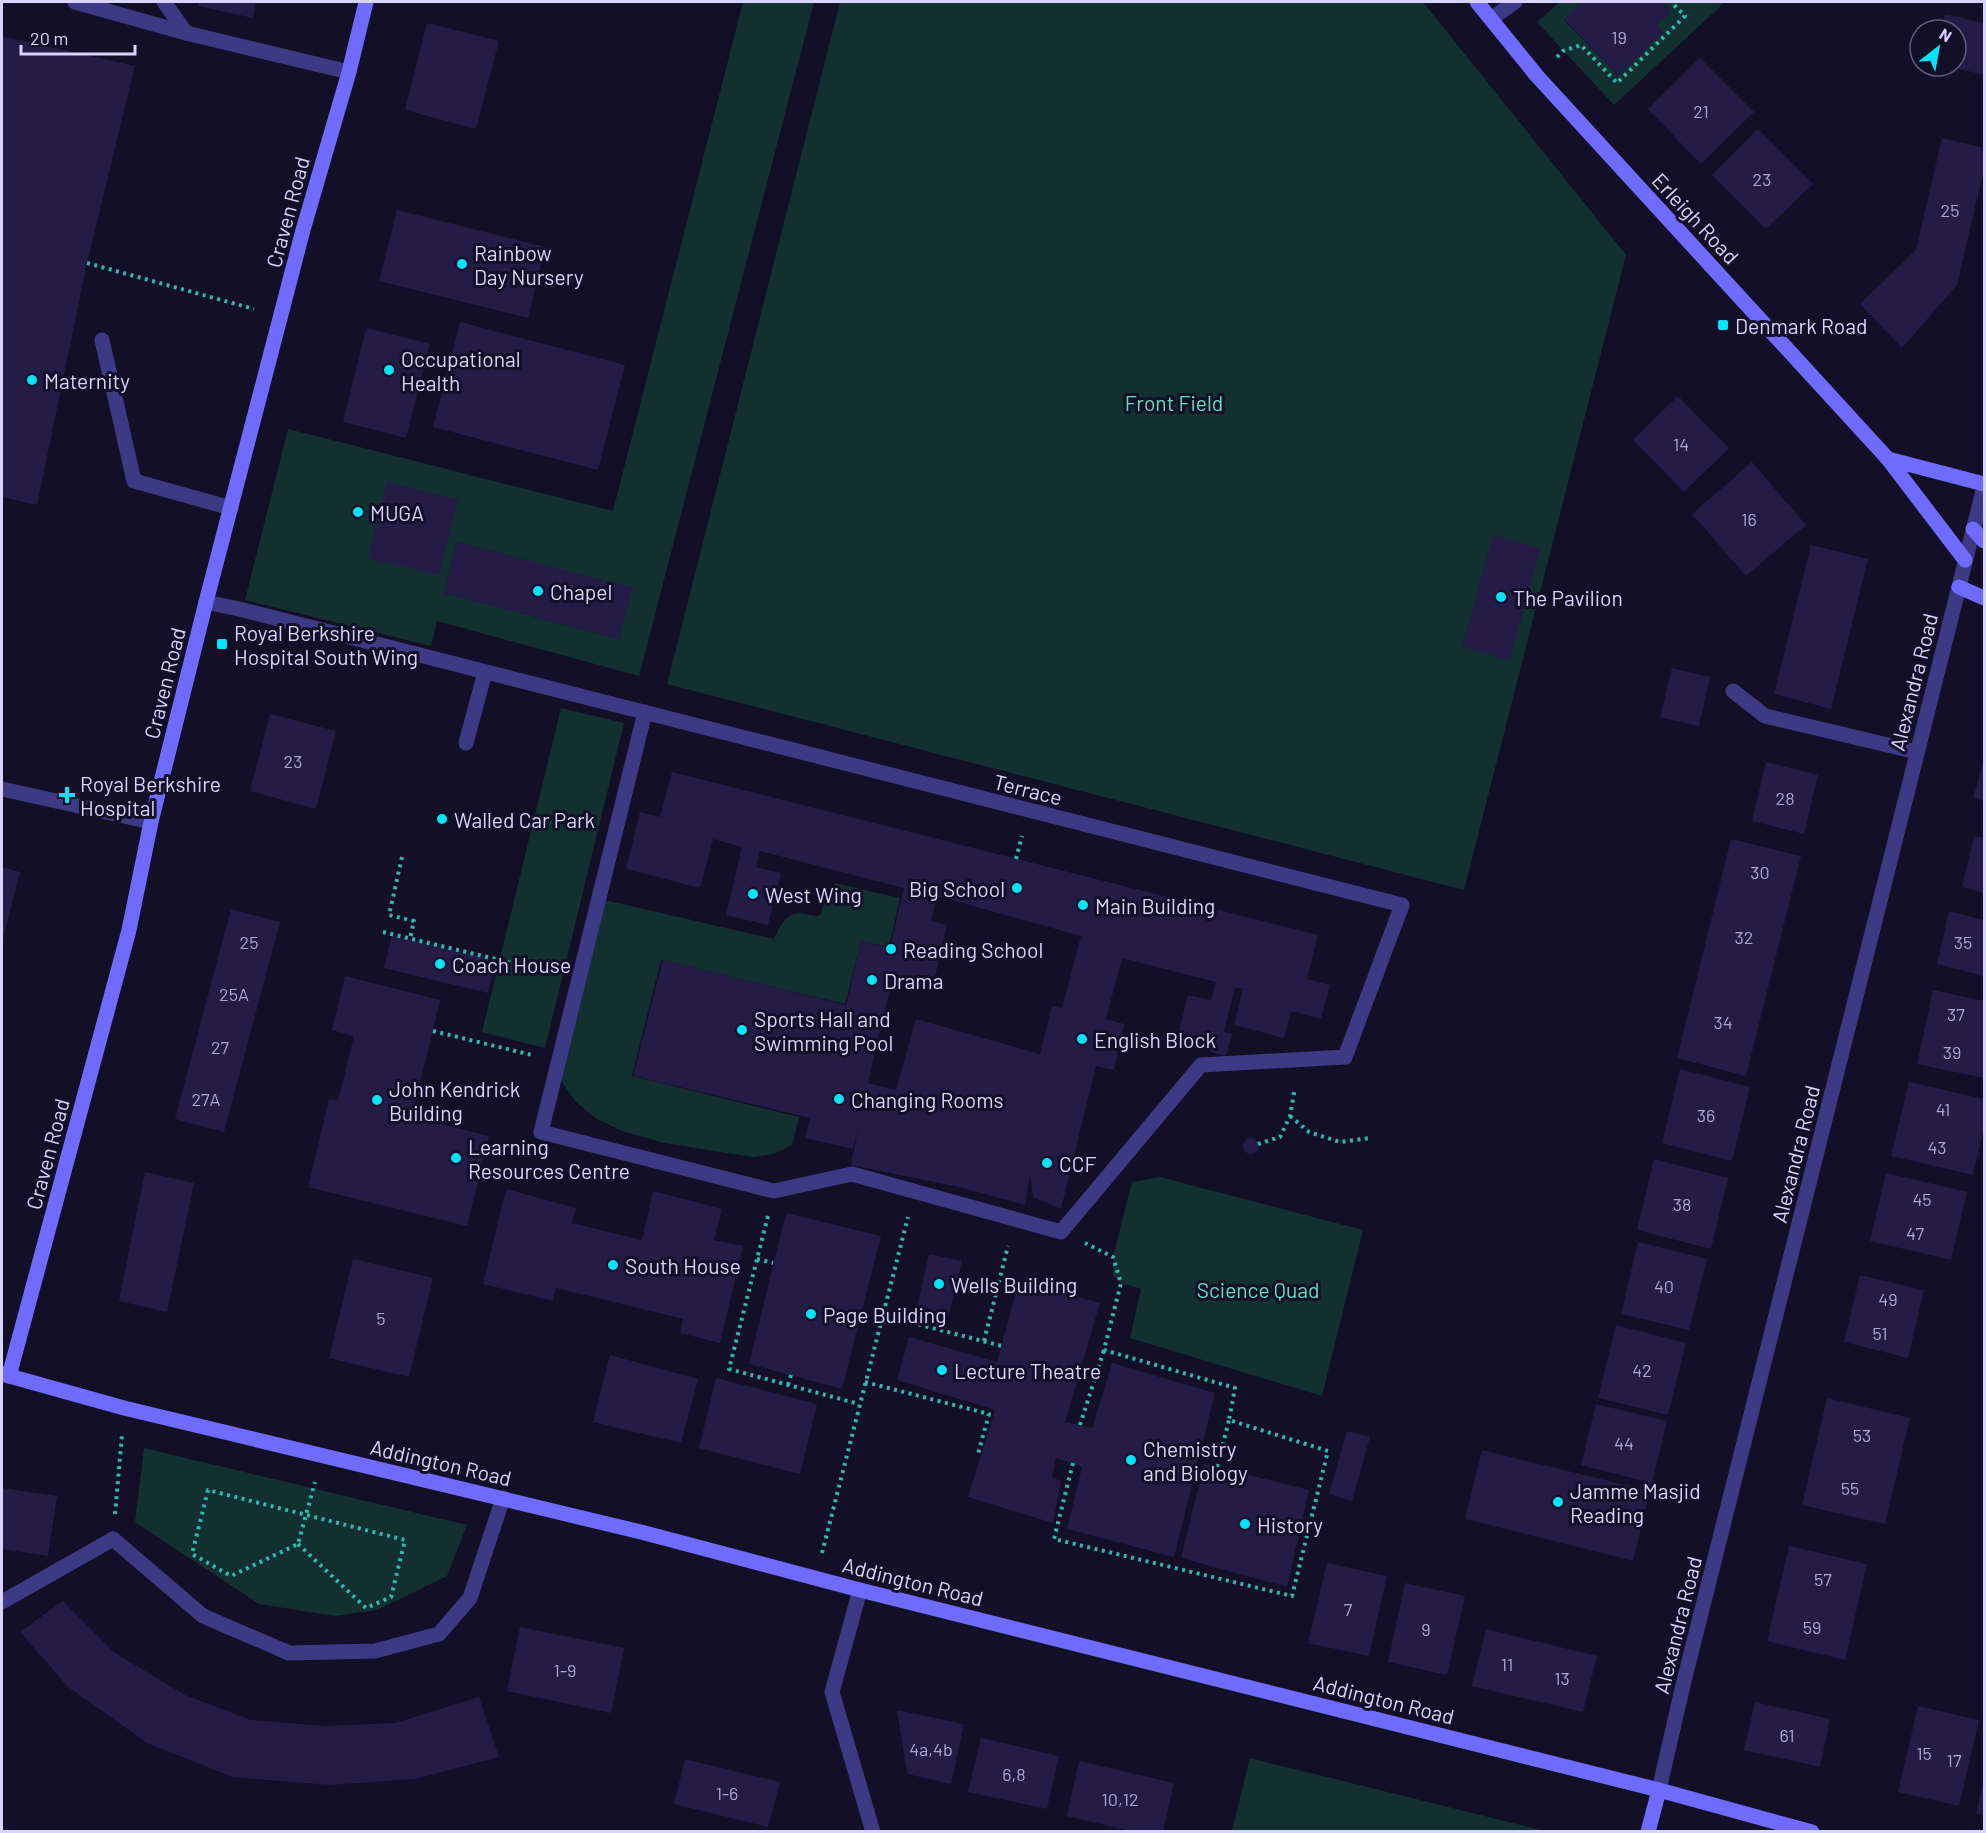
<svg xmlns="http://www.w3.org/2000/svg" width="1986" height="1833" viewBox="0 0 1986 1833" font-family="Barlow,sans-serif">
<rect width="100%" height="100%" fill="#130f26"/>
<g fill="#12302f" fill-rule="evenodd">
<path d="M743 2H814L639 676 437 621 431 646 245 600 288 429 613 511ZM457 542 632 588 619 639 444 593Z"/>
<polygon points="840,2 1423,2 1626,255 1464,890 667,684"/>
<polygon points="1560,2 1582,2 1564,20 1618,75 1662,32 1656,26 1671,11 1662,2 1725,2 1614,105 1537,22"/>
<polygon points="561,708 624,723 545,1048 482,1032"/>
<path d="M835 883 900 898 889 947 861 941 845 1004 661 960 632 1076 799 1117 792 1145 774 1154 753 1157 664 1143 622 1131 597 1119 576 1102 561 1081 605 900 774 939C781 925 787 910 805 914 811 915 814 917 820 915L828 891Z"/>
<polygon points="1160,1177 1363,1230 1322,1396 1130,1338 1141,1289 1121,1283 1113,1275 1113,1257 1132,1182"/>
<polygon points="144,1448 467,1525 447,1576 377,1610 334,1616 259,1604 135,1522"/>
<polygon points="1250,1758 1545,1831 1232,1831"/>
</g>
<g fill="#241b47" fill-rule="evenodd">
<polygon points="199,2 256,2 253,18 198,6"/>
<polygon points="1582,2 1662,2 1671,11 1656,26 1663,32 1618,75 1564,19"/>
<polygon points="1945,14 1984,23 1984,75 1951,67 1956,66 1956,30 1941,30"/>
<polygon points="427,23 499,41 476,129 405,110"/>
<polygon points="2,36 135,66 87,263 37,505 2,497"/>
<polygon points="1700,58 1754,112 1701,164 1648,109"/>
<polygon points="1758,129 1813,184 1766,229 1712,175"/>
<polygon points="1942,138 1984,148 1984,169 1957,285 1902,348 1860,304 1916,250"/>
<polygon points="397,210 545,247 528,318 379,281"/>
<polygon points="460,322 625,365 598,470 433,427"/>
<polygon points="366,328 430,344 406,438 343,422"/>
<polygon points="1678,396 1729,448 1684,492 1633,440"/>
<polygon points="1752,462 1806,525 1746,576 1692,514"/>
<polygon points="387,482 458,500 439,575 368,558"/>
<polygon points="1493,535 1540,548 1510,660 1462,647"/>
<polygon points="457,542 633,588 619,639 444,593"/>
<polygon points="1811,545 1868,559 1831,709 1774,694"/>
<polygon points="1672,668 1710,677 1699,726 1660,717"/>
<polygon points="270,714 336,731 316,809 250,791"/>
<polygon points="1984,760 1984,801 1973,798"/>
<polygon points="1766,762 1818,775 1804,834 1752,821"/>
<path d="M672 772 1318 935 1307 979 1330 985 1321 1019 1291 1011 1284 1038 1234 1025 1243 989 1235 987 1224 1032 1232 1034 1226 1056 1176 1043 1188 995 1211 1000 1216 982 1122 958 1106 1019 1124 1024 1114 1070 1096 1066 1061 1209 1033 1197 1030 1173 1025 1205 959 1187 851 1165 858 1130 853 1149 805 1138 810 1118 633 1076 663 960 846 1005 861 941 890 948 904 888 760 851 756 867 781 873 768 925 726 915 742 847 713 839 700 888 626 869 640 812 660 817ZM937 896 1081 936 1062 1008 1052 1006 1040 1054 916 1019 896 1090 868 1083 893 976 933 985 947 925 931 921Z"/>
<polygon points="1974,836 1984,838 1984,893 1962,887"/>
<polygon points="1731,839 1801,856 1746,1076 1677,1058"/>
<polygon points="2,867 20,872 2,943"/>
<polygon points="231,909 280,922 224,1132 175,1119"/>
<polygon points="1949,911 1984,920 1984,976 1937,964"/>
<polygon points="392,935 496,960 488,993 384,968"/>
<polygon points="345,976 440,1000 412,1117 489,1136 467,1226 308,1187 329,1099 338,1101 354,1036 332,1030"/>
<polygon points="1933,990 1984,1001 1984,1078 1917,1064"/>
<polygon points="1680,1069 1750,1087 1732,1161 1662,1143"/>
<polygon points="1909,1082 1984,1099 1984,1127 1973,1175 1891,1156"/>
<circle cx="1251" cy="1146" r="8"/>
<polygon points="1654,1159 1728,1178 1711,1249 1637,1230"/>
<polygon points="145,1172 194,1183 167,1312 119,1301"/>
<polygon points="1886,1173 1967,1192 1951,1260 1870,1241"/>
<polygon points="506,1189 576,1208 572,1223 642,1240 653,1191 722,1209 714,1240 743,1246 720,1343 680,1333 683,1319 556,1288 553,1301 483,1284"/>
<polygon points="786,1213 881,1236 842,1389 749,1364"/>
<polygon points="1638,1242 1707,1259 1689,1330 1621,1314"/>
<polygon points="929,1254 962,1261 949,1314 917,1307"/>
<polygon points="353,1259 433,1278 409,1377 329,1358"/>
<polygon points="1860,1275 1924,1290 1908,1358 1844,1342"/>
<polygon points="1019,1281 1100,1303 1065,1422 1092,1428 1112,1363 1215,1393 1174,1557 1067,1529 1082,1467 1056,1458 1052,1477 1061,1481 1053,1523 968,1497 995,1410 897,1380 909,1337 997,1362"/>
<polygon points="1616,1325 1686,1343 1668,1415 1598,1398"/>
<polygon points="610,1355 698,1379 681,1443 593,1422"/>
<polygon points="716,1378 817,1404 800,1474 699,1448"/>
<polygon points="1827,1398 1910,1418 1885,1524 1802,1505"/>
<polygon points="1596,1404 1667,1421 1652,1483 1581,1465"/>
<polygon points="1347,1431 1370,1437 1352,1501 1329,1494"/>
<polygon points="1482,1450 1650,1491 1633,1561 1465,1519"/>
<polygon points="1204,1464 1309,1490 1287,1587 1181,1558"/>
<polygon points="2,1488 57,1496 48,1556 2,1549"/>
<polygon points="1789,1546 1867,1564 1845,1660 1767,1641"/>
<polygon points="1327,1563 1387,1576 1369,1656 1308,1643"/>
<polygon points="1405,1583 1465,1596 1447,1675 1388,1662"/>
<polygon points="63,1601 115,1653 185,1695 251,1720 325,1726 395,1723 479,1697 499,1757 415,1779 330,1785 233,1777 147,1743 68,1687 20,1632"/>
<polygon points="520,1627 624,1648 611,1713 507,1691"/>
<polygon points="1486,1629 1597,1656 1583,1712 1472,1686"/>
<polygon points="1755,1702 1830,1719 1820,1767 1744,1750"/>
<polygon points="1918,1706 1979,1720 1959,1806 1898,1792"/>
<polygon points="897,1710 964,1724 951,1784 907,1774"/>
<polygon points="981,1738 1059,1756 1047,1809 968,1792"/>
<polygon points="685,1759 780,1782 768,1827 674,1804"/>
<polygon points="1079,1761 1174,1783 1163,1832 1134,1832 1067,1816"/>
<polygon points="1984,1779 1984,1815 1976,1813"/>
</g>
<g fill="none" stroke-linecap="round" stroke-linejoin="round">
<g stroke="#2fb8b0" stroke-width="4" stroke-dasharray="3 4.5" stroke-linecap="butt">
<polyline points="1557,57 1563,51 1581,45 1617,83 1685,16 1671,2"/>
<polyline points="87,263 254,309"/>
<polyline points="402,857 389,915 414,921 410,939"/>
<polyline points="1016,859 1022,836"/>
<polyline points="383,932 554,973"/>
<polyline points="433,1031 532,1055"/>
<polyline points="1290,1116 1309,1132 1340,1142 1370,1138"/>
<polyline points="1258,1144 1280,1137 1290,1116 1295,1088"/>
<polyline points="768,1216 729,1369 859,1404"/>
<polyline points="757,1259 773,1263"/>
<polyline points="882,1315 1002,1346"/>
<polyline points="984,1341 1008,1246"/>
<polyline points="865,1382 989,1414 978,1454"/>
<polyline points="788,1385 791,1375"/>
<polyline points="1080,1425 1104,1350"/>
<polyline points="1073,1463 1054,1539 1292,1596 1328,1451 1229,1420 1235,1388 1104,1350 1121,1283 1113,1257 1085,1243"/>
<polyline points="1217,1467 1229,1420"/>
<polyline points="115,1514 122,1435"/>
<polyline points="298,1544 366,1608 391,1597 405,1540 208,1490 192,1554 231,1576 298,1544 315,1482"/>
<polyline points="822,1553 908,1217"/>
</g>
<g stroke="#3d3a85" stroke-width="15">
<polyline points="75,2 186,33 349,72"/>
<polyline points="164,2 186,33"/>
<polyline points="102,340 134,481 231,508"/>
<polyline points="206,602 239,609 1402,905 1345,1057 1201,1065 1061,1232 852,1174 774,1191 541,1132 645,712"/>
<polyline points="1733,691 1765,716 1917,752"/>
<polyline points="466,743 485,672"/>
<polyline points="2,789 151,822"/>
<polyline points="2,1602 113,1539"/>
</g>
<g stroke="#3d3a85" stroke-width="15">
<polyline points="1491,19 1515,2"/>
<polyline points="113,1539 203,1616 289,1653 375,1651 439,1634 470,1598 503,1498"/>
<polyline points="860,1590 832,1692 873,1832"/>
<polyline points="1659,1790 1683,1685 1984,487"/>
</g>
<g stroke="#6f6bff" stroke-width="15">
<polyline points="1477,2 1537,76 1888,459 1965,560"/>
<polyline points="1888,459 1984,484"/>
<polyline points="1973,529 1984,541"/>
<polyline points="1959,587 1984,598"/>
<polyline points="2,1374 124,1408 641,1532 860,1590 1659,1790 1812,1832"/>
<polyline points="9,1376 129,930 151,822 206,602 303,230 349,72 366,2"/>
<polyline points="1648,1832 1659,1790"/>
</g>
</g>
<g fill="#00e5ff" stroke="#130f26" stroke-width="2">
<circle cx="462" cy="264" r="6"/>
<rect x="1717" y="319" width="12" height="12" rx="3"/>
<circle cx="389" cy="370" r="6"/>
<circle cx="32" cy="380" r="6"/>
<circle cx="358" cy="512" r="6"/>
<circle cx="538" cy="591" r="6"/>
<circle cx="1501" cy="597" r="6"/>
<rect x="216" y="638" width="12" height="12" rx="3"/>
<path d="M64 786h6v6h6v6h-6v6h-6v-6h-6v-6h6z"/>
<circle cx="442" cy="819" r="6"/>
<circle cx="1017" cy="888" r="6"/>
<circle cx="753" cy="894" r="6"/>
<circle cx="1083" cy="905" r="6"/>
<circle cx="891" cy="949" r="6"/>
<circle cx="440" cy="964" r="6"/>
<circle cx="872" cy="980" r="6"/>
<circle cx="742" cy="1030" r="6"/>
<circle cx="1082" cy="1039" r="6"/>
<circle cx="839" cy="1099" r="6"/>
<circle cx="377" cy="1100" r="6"/>
<circle cx="456" cy="1158" r="6"/>
<circle cx="1047" cy="1163" r="6"/>
<circle cx="613" cy="1265" r="6"/>
<circle cx="939" cy="1284" r="6"/>
<circle cx="811" cy="1314" r="6"/>
<circle cx="942" cy="1370" r="6"/>
<circle cx="1131" cy="1460" r="6"/>
<circle cx="1558" cy="1502" r="6"/>
<circle cx="1245" cy="1524" r="6"/>
</g>
<g text-anchor="middle" dominant-baseline="central" stroke-width="6" stroke-linejoin="round" paint-order="stroke">
<g font-size="18" fill="#aca6d1">
<text x="1619" y="37">19</text>
<text x="1701" y="111">21</text>
<text x="1762" y="179">23</text>
<text x="1950" y="210">25</text>
<text x="1681" y="444">14</text>
<text x="1749" y="519">16</text>
<text x="293" y="761">23</text>
<text x="1785" y="798">28</text>
<text x="1760" y="872">30</text>
<text x="1744" y="937">32</text>
<text x="249" y="942">25</text>
<text x="1963" y="942">35</text>
<text x="234" y="994">25A</text>
<text x="1956" y="1014">37</text>
<text x="1723" y="1022">34</text>
<text x="220" y="1047">27</text>
<text x="1952" y="1052">39</text>
<text x="206" y="1099">27A</text>
<text x="1943" y="1109">41</text>
<text x="1706" y="1115">36</text>
<text x="1937" y="1147">43</text>
<text x="1922" y="1199">45</text>
<text x="1682" y="1204">38</text>
<text x="1915" y="1233">47</text>
<text x="1664" y="1286">40</text>
<text x="1888" y="1299">49</text>
<text x="381" y="1318">5</text>
<text x="1880" y="1333">51</text>
<text x="1642" y="1370">42</text>
<text x="1862" y="1435">53</text>
<text x="1624" y="1443">44</text>
<text x="1850" y="1488">55</text>
<text x="1823" y="1579">57</text>
<text x="1348" y="1609">7</text>
<text x="1812" y="1627">59</text>
<text x="1426" y="1629">9</text>
<text x="1507" y="1664">11</text>
<text x="565" y="1670">1-9</text>
<text x="1562" y="1678">13</text>
<text x="1787" y="1735">61</text>
<text x="931" y="1749">4a,4b</text>
<text x="1924" y="1753">15</text>
<text x="1954" y="1760">17</text>
<text x="1014" y="1774">6,8</text>
<text x="727" y="1793">1-6</text>
<text x="1120" y="1799">10,12</text>
</g>
<g font-size="21" fill="#d9d4ff" stroke="#130f26">
<text transform="translate(287 212) rotate(-75)">Craven Road</text>
<text transform="translate(1696 218) rotate(47)">Erleigh Road</text>
<text transform="translate(1913 682) rotate(-76)">Alexandra Road</text>
<text transform="translate(164 683) rotate(-76)">Craven Road</text>
<text transform="translate(1028 789) rotate(14)">Terrace</text>
<text transform="translate(47 1154) rotate(-75)">Craven Road</text>
<text transform="translate(1795 1154) rotate(-76)">Alexandra Road</text>
<text transform="translate(441 1462) rotate(13)">Addington Road</text>
<text transform="translate(913 1581) rotate(14)">Addington Road</text>
<text transform="translate(1677 1625) rotate(-76)">Alexandra Road</text>
<text transform="translate(1384 1699) rotate(14)">Addington Road</text>
</g>
<g font-size="21" fill="#d9d4ff" stroke="#130f26" text-anchor="start">
<text x="474" y="252">Rainbow<tspan x="474" dy="24">Day Nursery</tspan></text>
<text x="1735" y="325">Denmark Road</text>
<text x="401" y="358">Occupational<tspan x="401" dy="24">Health</tspan></text>
<text x="44" y="380">Maternity</text>
<text x="370" y="512">MUGA</text>
<text x="550" y="591">Chapel</text>
<text x="1513" y="597">The Pavilion</text>
<text x="234" y="632">Royal Berkshire<tspan x="234" dy="24">Hospital South Wing</tspan></text>
<text x="80" y="783">Royal Berkshire<tspan x="80" dy="24">Hospital</tspan></text>
<text x="454" y="819">Walled Car Park</text>
<text x="1005" y="888" text-anchor="end">Big School</text>
<text x="765" y="894">West Wing</text>
<text x="1095" y="905">Main Building</text>
<text x="903" y="949">Reading School</text>
<text x="452" y="964">Coach House</text>
<text x="884" y="980">Drama</text>
<text x="754" y="1018">Sports Hall and<tspan x="754" dy="24">Swimming Pool</tspan></text>
<text x="1094" y="1039">English Block</text>
<text x="389" y="1088">John Kendrick<tspan x="389" dy="24">Building</tspan></text>
<text x="851" y="1099">Changing Rooms</text>
<text x="468" y="1146">Learning<tspan x="468" dy="24">Resources Centre</tspan></text>
<text x="1059" y="1163">CCF</text>
<text x="625" y="1265">South House</text>
<text x="951" y="1284">Wells Building</text>
<text x="823" y="1314">Page Building</text>
<text x="954" y="1370">Lecture Theatre</text>
<text x="1143" y="1448">Chemistry<tspan x="1143" dy="24">and Biology</tspan></text>
<text x="1570" y="1490">Jamme Masjid<tspan x="1570" dy="24">Reading</tspan></text>
<text x="1257" y="1524">History</text>
</g>
<g font-size="21" fill="#5fe0c0" stroke="#130f26">
<text x="1174" y="402">Front Field</text>
<text x="1258" y="1289">Science Quad</text>
</g>
</g>
<rect width="1986" height="1833" fill="none" stroke="#d9d4ff" stroke-width="6"/>
<g transform="translate(1938 48) rotate(31)"><circle r="28" fill="#130f26" stroke="#625e7d" stroke-width="1.5"/>
<path d="M0-4.5L10 22L0 15L-10 22Z" fill="#00e5ff"/>
<text y="-9" font-size="16" font-weight="bold" text-anchor="middle" fill="#d9d4ff">N</text>
</g>
<path d="M21 45v9h114v-9" fill="none" stroke="#d9d4ff" stroke-width="3"/>
<text x="30" y="45" font-size="18" fill="#d9d4ff" stroke="#130f26" stroke-width="4.5" paint-order="stroke">20 m</text>
</svg>
